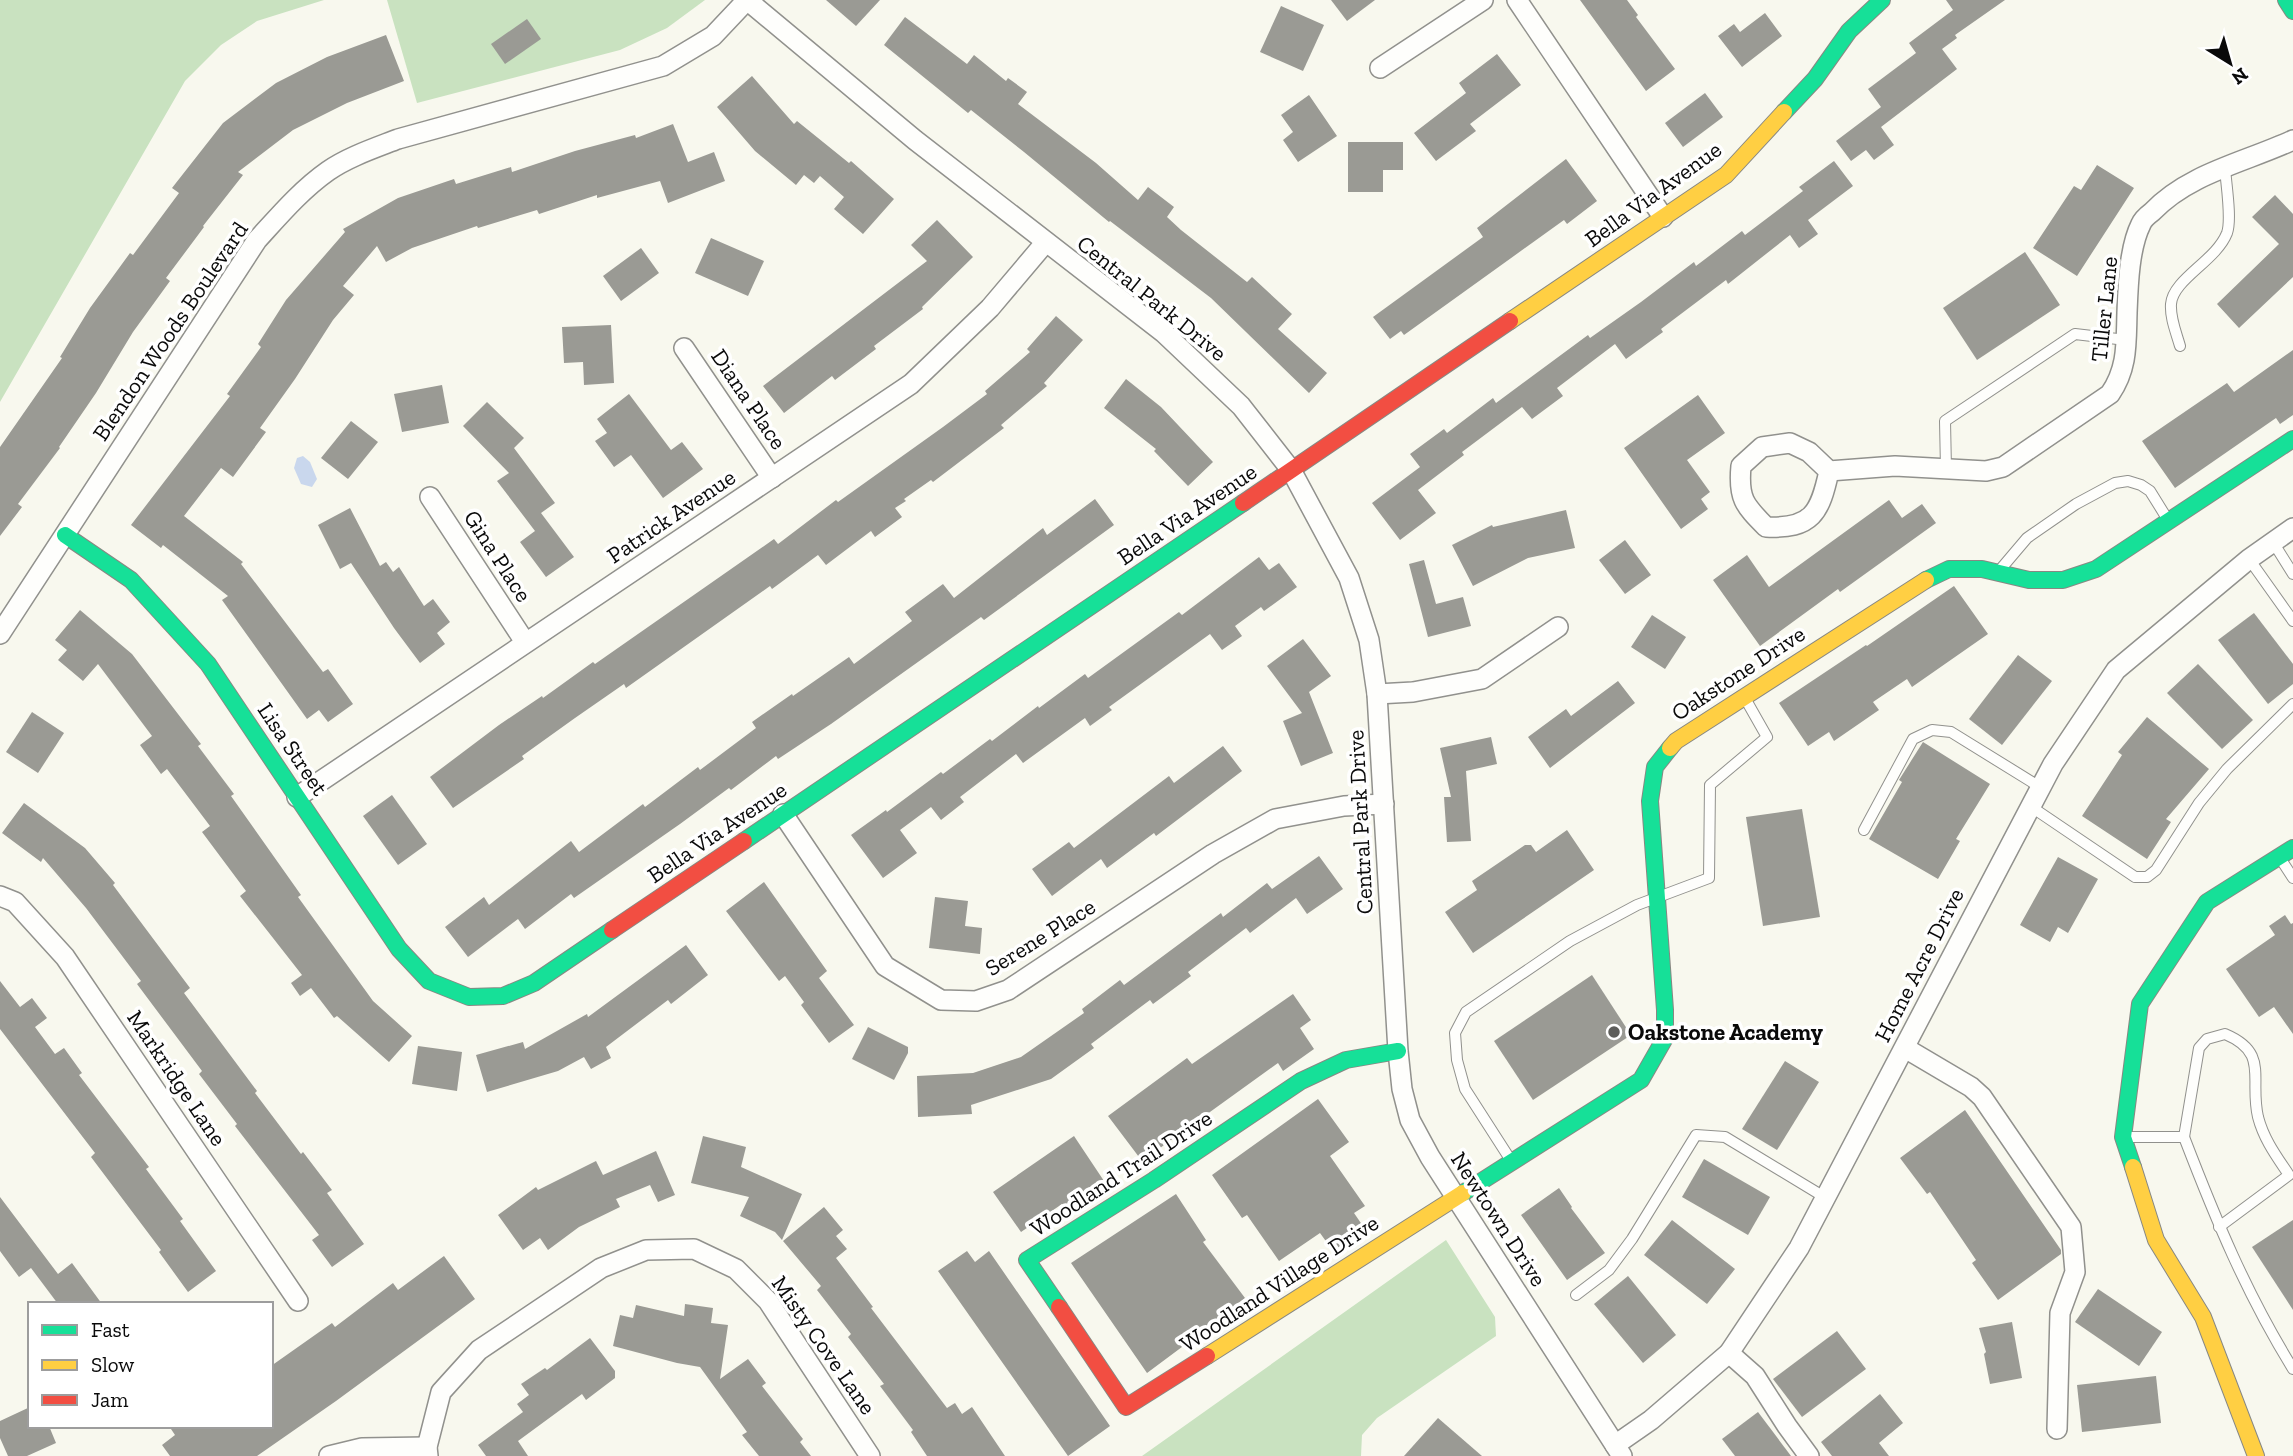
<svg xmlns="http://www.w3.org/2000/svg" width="2293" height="1456" viewBox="0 0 2293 1456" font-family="'Zilla Slab',serif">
<rect width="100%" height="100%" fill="#f8f8ee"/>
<g fill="#c9e2c0">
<polygon points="0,0 324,0 257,21 221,45 185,81 0,402"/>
<polygon points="387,0 705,0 667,28 620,50 417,103"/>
<polygon points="1446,1240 1495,1317 1496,1336 1377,1418 1362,1435 1361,1456 1142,1456"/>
</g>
<polygon fill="#c9d7ed" points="303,456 310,462 317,479 312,487 301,484 294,468 297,458"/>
<g fill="#9a9a94">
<polygon points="826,0 880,0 856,26"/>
<polygon points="1331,0 1375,0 1347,21"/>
<polygon points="1580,0 1627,0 1638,15 1636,17 1675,69 1646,91"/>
<polygon points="1946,0 2005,0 1955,35 1957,38 1942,49 1957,69 1881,127 1894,145 1874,160 1866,150 1851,161 1836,141 1881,107 1868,89 1916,53 1909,43 1953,10"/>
<polygon points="1281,6 1324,25 1303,71 1260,52"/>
<polygon points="1765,13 1782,36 1742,67 1718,36 1734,24 1740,32"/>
<polygon points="905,17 967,64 974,55 1006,81 1008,78 1027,92 1018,104 1096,163 1138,200 1148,187 1174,207 1167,217 1181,230 1247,282 1252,277 1292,314 1278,329 1327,373 1309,393 1211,298 1110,221 1109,222 1024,152 971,110 968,113 884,45"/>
<polygon points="527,19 541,39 505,64 491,44"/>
<polygon points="386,35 404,81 347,103 293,130 238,172 243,175 203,226 204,227 166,278 170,281 133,332 96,393 59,447 60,448 18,504 22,507 0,536 0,447 62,358 60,357 90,308 130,253 133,255 179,193 172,188 223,123 276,83 327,57"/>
<polygon points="1497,54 1521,85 1470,124 1476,131 1436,161 1414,133 1466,93 1459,83"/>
<polygon points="752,76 794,124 797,121 849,163 851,161 894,199 863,234 834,209 844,197 820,176 814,183 804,175 796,185 755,151 717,107"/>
<polygon points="1705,93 1723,117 1683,147 1665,123"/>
<polygon points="1309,95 1337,136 1298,162 1283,140 1293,132 1281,115"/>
<polygon points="673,124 688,162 714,152 725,181 668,203 660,181 597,198 597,195 539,214 537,210 478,228 477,226 412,248 386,262 377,246 343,286 354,295 333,320 295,379 260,428 266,432 233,477 221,468 184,516 243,562 241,564 323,672 328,669 353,704 328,722 319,710 307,719 222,600 228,596 163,545 161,548 131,525 230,396 227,394 261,347 258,344 286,300 345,232 343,229 398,198 454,179 456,184 511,167 512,172 575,151 635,135 636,138"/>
<polygon points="1348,142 1403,142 1403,170 1383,170 1383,192 1348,192"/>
<polygon points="1566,159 1597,201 1567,224 1564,220 1404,335 1401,331 1390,339 1373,317 1483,237 1477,228"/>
<polygon points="1834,161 1853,186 1808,220 1818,234 1799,248 1790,235 1728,284 1726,280 1661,329 1663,332 1626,359 1615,344 1557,388 1563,396 1532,419 1522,407 1462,452 1464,455 1418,490 1436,513 1400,540 1372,503 1420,467 1410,454 1444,429 1447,433 1493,398 1496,403 1588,335 1590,338 1641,302 1694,262 1696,266 1742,231 1745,235 1803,191 1799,187"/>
<polygon points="2097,165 2134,188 2077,276 2033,248 2074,186 2081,190"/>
<polygon points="2275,195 2293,214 2293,277 2239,328 2217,304 2279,244 2252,217"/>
<polygon points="937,220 973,257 922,307 923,309 874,346 876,349 835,380 832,376 784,413 763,386 927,261 911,245"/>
<polygon points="711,238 764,261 748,296 695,273"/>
<polygon points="641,248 659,273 621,301 603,276"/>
<polygon points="2025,252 2060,305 1977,360 1943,308"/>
<polygon points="1056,316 1083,340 1044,383 1047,386 1001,425 1004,428 933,482 931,480 904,499 906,501 895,508 902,517 875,537 871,531 826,565 818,555 772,589 770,586 626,688 624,684 575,718 522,756 524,759 453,808 430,777 499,725 542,696 543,698 593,662 595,664 774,539 778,544 836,500 838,502 943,427 987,394 985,391 1030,352 1027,349"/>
<polygon points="611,325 614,383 584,385 583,362 564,363 562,327"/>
<polygon points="2293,350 2293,415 2280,424 2276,418 2175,488 2142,441 2227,383 2234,392"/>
<polygon points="1126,379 1161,407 1213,462 1188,486 1154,451 1156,449 1104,408"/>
<polygon points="442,385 449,423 402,432 394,394"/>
<polygon points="629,394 671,450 682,442 703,469 663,498 631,455 614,467 595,441 607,433 597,419"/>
<polygon points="1698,395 1725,433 1687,460 1710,492 1701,499 1708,509 1681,529 1624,448"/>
<polygon points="487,402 524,438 514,448 555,503 541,513 574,557 546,577 520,542 535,531 497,481 509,473 463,426"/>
<polygon points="351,421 378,442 348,479 321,458"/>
<polygon points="1095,499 1114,525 984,620 981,617 831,724 778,759 776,756 731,790 729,788 680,824 574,898 571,894 525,929 518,919 468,957 445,927 484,897 489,905 571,841 579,852 643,804 645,807 698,767 700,770 756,728 752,722 792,694 793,696 849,657 854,664 912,621 905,612 943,584 954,598 1043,528 1047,535"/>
<polygon points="1889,500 1902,518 1922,504 1936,523 1840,592 1838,589 1760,646 1713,580 1747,555 1769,587"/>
<polygon points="350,508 380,566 386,562 393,572 399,567 424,606 433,599 450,622 437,633 445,644 420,663 394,628 351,563 340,569 318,525"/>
<polygon points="1566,510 1575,548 1528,558 1473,586 1452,545 1492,525 1493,527"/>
<polygon points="1625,540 1651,575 1625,594 1599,560"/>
<polygon points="1259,557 1269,570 1279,563 1297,587 1264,611 1261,607 1235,626 1242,636 1222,650 1210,634 1109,707 1112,710 1090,726 1085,718 1023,763 1016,754 960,797 964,802 941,820 931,807 900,830 917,853 883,878 851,835 886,810 887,812 941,772 943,774 990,739 992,741 1038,706 1039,708 1085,674 1088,678 1179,612 1182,615"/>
<polygon points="1424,560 1436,604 1463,597 1471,626 1428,637 1409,564"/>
<polygon points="1954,586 1988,634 1912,687 1907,679 1873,702 1879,710 1834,741 1829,732 1808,746 1779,703 1866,645 1867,646"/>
<polygon points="80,610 132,654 201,744 198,746 234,794 231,796 301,895 298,897 373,1001 412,1036 389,1062 337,1016 334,1018 311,988 300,996 291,983 302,975 240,896 246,891 202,832 210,826 167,769 161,774 140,745 152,736 98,664 83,681 58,660 67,650 55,640"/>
<polygon points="2254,613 2293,664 2293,684 2268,704 2218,640"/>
<polygon points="1652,615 1686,637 1665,669 1631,647"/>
<polygon points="1303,639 1331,676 1309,692 1333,753 1301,766 1283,721 1302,713 1267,666"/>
<polygon points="2018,655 2052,681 2002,745 1969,719"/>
<polygon points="2198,664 2253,720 2222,749 2167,693"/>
<polygon points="1618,681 1635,703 1550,768 1528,737 1566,709 1571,716"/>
<polygon points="32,712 64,733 38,773 6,752"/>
<polygon points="2147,717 2209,769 2166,819 2171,822 2147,859 2082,816 2122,755 2118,752"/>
<polygon points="1491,737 1497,764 1466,771 1471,841 1447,842 1444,797 1451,797 1440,748"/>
<polygon points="1923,742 1990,784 1956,839 1960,841 1938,879 1869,839 1902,782 1899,780"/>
<polygon points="1223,746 1242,771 1156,836 1154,833 1107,868 1101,859 1052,896 1032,869 1069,842 1074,848 1169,776 1174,783"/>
<polygon points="392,795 427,844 398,865 363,816"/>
<polygon points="24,803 85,848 115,883 113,885 190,988 184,993 257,1091 255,1093 301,1154 303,1152 332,1190 327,1193 364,1244 332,1267 312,1240 319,1235 235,1126 237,1124 199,1074 202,1071 137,984 141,981 86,908 43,858 41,862 2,833"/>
<polygon points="1802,809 1820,917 1763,926 1746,817"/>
<polygon points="1567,830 1594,870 1473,953 1445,912 1477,890 1472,881 1525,845 1531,845 1536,852"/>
<polygon points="1319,856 1343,889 1307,914 1296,898 1250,933 1246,928 1188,972 1191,976 1153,1004 1150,1000 1091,1044 1094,1048 1051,1079 971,1105 972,1114 918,1117 917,1076 973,1073 1021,1057 1084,1013 1082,1009 1120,980 1124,985 1221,913 1223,917 1267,883 1272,889"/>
<polygon points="2058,857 2098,879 2068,933 2058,927 2050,942 2020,925"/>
<polygon points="764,882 827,971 819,978 854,1025 829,1043 801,1005 804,1002 785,976 779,981 726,911"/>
<polygon points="935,897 968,901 965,926 982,928 980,954 929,948"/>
<polygon points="2285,915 2291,924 2293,923 2293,1034 2274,1007 2259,1017 2226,969 2275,935 2269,926"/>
<polygon points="686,945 708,975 671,1004 668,1000 606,1047 611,1058 591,1069 584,1057 558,1071 487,1092 476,1055 523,1042 525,1049 587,1014 588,1017"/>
<polygon points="1592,975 1631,1035 1533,1100 1494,1041"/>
<polygon points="0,981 20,1007 32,998 47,1018 35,1027 55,1054 64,1048 82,1073 79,1075 149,1167 146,1169 183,1219 180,1221 216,1271 188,1292 159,1252 161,1250 91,1157 95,1153 0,1029"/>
<polygon points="1293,994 1311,1020 1300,1028 1314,1049 1283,1071 1278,1063 1142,1161 1108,1116 1187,1058 1192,1064"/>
<polygon points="868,1027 908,1047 908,1053 894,1080 852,1059"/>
<polygon points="418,1046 462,1052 457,1091 412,1084"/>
<polygon points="1785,1061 1819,1082 1777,1150 1742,1129"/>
<polygon points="1318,1099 1349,1142 1330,1156 1365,1206 1354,1213 1365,1229 1333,1251 1320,1233 1279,1261 1247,1215 1242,1218 1212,1175"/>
<polygon points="1965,1110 2061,1250 2061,1254 1998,1300 1972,1263 1976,1260 1930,1192 1927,1194 1900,1158"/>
<polygon points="703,1136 746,1147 741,1167 802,1194 782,1240 775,1232 740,1216 749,1197 691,1183"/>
<polygon points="1074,1136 1106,1184 1067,1211 1062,1204 1021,1232 993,1192"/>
<polygon points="656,1151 675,1195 658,1202 650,1185 616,1199 620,1207 579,1227 548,1250 540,1238 523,1250 498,1215 536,1187 538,1190 596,1161 603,1175"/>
<polygon points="1704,1159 1770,1197 1748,1235 1682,1197"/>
<polygon points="1559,1188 1572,1207 1571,1208 1605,1253 1567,1280 1521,1215"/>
<polygon points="1176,1194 1206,1240 1203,1242 1245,1298 1224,1314 1225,1315 1147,1373 1071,1263"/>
<polygon points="0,1197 58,1274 72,1263 102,1304 58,1304 31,1268 19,1277 0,1251"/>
<polygon points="824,1207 843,1230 836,1236 847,1249 836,1258 873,1307 871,1308 947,1408 955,1403 962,1414 972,1407 1005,1456 927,1456 911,1432 913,1430 880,1386 884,1384 848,1337 851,1334 817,1290 821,1286 783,1241"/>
<polygon points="1672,1220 1735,1269 1707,1304 1644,1255"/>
<polygon points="2293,1220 2293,1310 2252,1247"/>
<polygon points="967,1251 975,1262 989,1251 1110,1426 1068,1456 938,1271"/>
<polygon points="444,1256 475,1299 336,1401 257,1456 170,1456 162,1445 175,1435 169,1426 271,1426 271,1366 332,1323 335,1327 393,1283 398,1290"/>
<polygon points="1628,1276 1676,1335 1643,1363 1594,1304"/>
<polygon points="2098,1289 2162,1332 2139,1366 2075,1322"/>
<polygon points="685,1304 713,1308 711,1323 728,1325 720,1379 748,1359 766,1383 762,1386 803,1439 800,1442 811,1456 759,1456 742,1435 747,1432 700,1367 677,1363 613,1346 620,1315 633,1318 636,1305 684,1316"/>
<polygon points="2012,1322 2022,1378 1990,1384 1984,1354 1986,1352 1979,1328"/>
<polygon points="1837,1331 1866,1369 1802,1417 1773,1379"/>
<polygon points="590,1338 615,1371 615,1378 586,1400 582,1394 518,1441 528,1456 486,1456 478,1445 523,1412 517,1404 529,1395 521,1384 545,1368 547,1370"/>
<polygon points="2156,1376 2161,1423 2082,1432 2077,1385"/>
<polygon points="1880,1394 1903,1423 1879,1443 1889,1456 1832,1456 1821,1442"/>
<polygon points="30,1407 30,1426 49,1426 56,1443 27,1456 8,1456 0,1438 0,1421"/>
<polygon points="1758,1412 1791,1456 1735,1456 1722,1439"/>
<polygon points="1438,1418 1482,1456 1404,1456"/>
</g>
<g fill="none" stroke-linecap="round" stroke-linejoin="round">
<g stroke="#91918d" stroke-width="12">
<g id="lane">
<path d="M2180 346C2176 332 2170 318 2171 304 2173 279 2216 261 2227 233 2232 219 2226 184 2225 168"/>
<polyline points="1946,469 1945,421 2075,334 2126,340"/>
<polyline points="2273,542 2293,574"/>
<polyline points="2249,559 2293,621"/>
<polyline points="1999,571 2027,538 2076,504 2115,483 2128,481 2141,485 2150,491 2168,520"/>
<polyline points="2030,806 2135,877 2147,877 2156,870 2199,803 2227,769 2293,704"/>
<polyline points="1864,830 1913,739 1932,730 1951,732 2040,787"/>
<polyline points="2280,858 2293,878"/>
<path d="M2127 1137H2184C2216 1220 2246 1293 2293 1369"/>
<path d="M2184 1137 2199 1048 2207 1039 2225 1034C2270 1053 2249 1078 2258 1117 2264 1140 2277 1157 2289 1175L2219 1227"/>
<polyline points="1510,1159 1465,1089 1457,1060 1455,1033 1466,1012 1570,941 1637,905 1709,878 1710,785 1767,737 1746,700"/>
<polyline points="1576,1295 1609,1270 1632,1239 1696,1135 1725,1137 1826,1198"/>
</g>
</g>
<g stroke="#91918d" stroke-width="22">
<g id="street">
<polyline points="747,0 915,140 1164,333 1241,406 1291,470 1349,578 1369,640 1377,694 1398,1051 1402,1089 1410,1120 1430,1157 1622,1456"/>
<polyline points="1517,0 1663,217"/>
<polyline points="1380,68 1483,0"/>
<polyline points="684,348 772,478"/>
<path d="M1829 471C1820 513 1812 529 1766 527 1744 505 1738 498 1741 466L1762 447 1790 443 1809 452 1829 471 1895 466 1986 471 2003 467 2110 394C2128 368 2126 343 2127 313 2128 286 2129 248 2141 224 2143 219 2148 215 2152 212 2189 173 2246 162 2293 140"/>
<polyline points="430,497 525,642"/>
<path d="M0 634 257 240C279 216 301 190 328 171 348 157 375 148 398 139L663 66 713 36 747 0"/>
<polyline points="1377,694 1413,692 1482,679 1558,627"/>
<polyline points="297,797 911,384 990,308 1045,243"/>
<polyline points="783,814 885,966 941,1000 976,1001 1008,990 1213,854 1275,819 1344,806 1384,804"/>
<polyline points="0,896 15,902 65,957 298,1301"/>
<polyline points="1905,1048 1971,1087 1982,1097 2071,1227 2075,1272 2060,1313 2057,1429"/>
<polyline points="1729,1353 1755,1376 1787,1426 1809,1456"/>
<polyline points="1615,1445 1651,1420 1729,1353 1799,1248 2053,764 2116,670 2249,559 2293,528"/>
<polyline points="329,1456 362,1448 427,1447"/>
<polyline points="428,1456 427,1447 441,1392 479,1350 601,1268 646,1250 694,1249 736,1269 768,1301 870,1456"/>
</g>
</g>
<g stroke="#888883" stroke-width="18">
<g id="fast">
<polyline points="2286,0 2293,11"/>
<polyline points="1784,112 1815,79 1849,31 1882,0"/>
<polyline points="65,535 131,580 208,664 399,949 429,981 469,997 503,996 534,983 612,930"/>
<polyline points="1926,580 1949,569 1982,569 2029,580 2063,580 2096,569 2293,439"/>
<polyline points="744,841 1243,503"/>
<polyline points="2133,1167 2123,1137 2140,1004 2207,902 2293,848"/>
<polyline points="1463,1193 1641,1080 1665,1038 1665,1010 1650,801 1655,767 1670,748"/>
<polyline points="1059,1307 1027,1260 1154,1180 1301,1081 1346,1060 1398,1051"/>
</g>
</g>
<g stroke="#888883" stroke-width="18">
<g id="slow">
<polyline points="1510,321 1726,175 1784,112"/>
<polyline points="1670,748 1676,741 1926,580"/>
<polyline points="2133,1167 2156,1240 2203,1317 2256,1456"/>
<polyline points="1207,1356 1463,1193"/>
</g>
</g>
<g stroke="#888883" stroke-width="18">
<g id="jam">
<polyline points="1243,503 1510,321"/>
<polyline points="612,930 744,841"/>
<polyline points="1059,1307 1126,1407 1207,1356"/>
</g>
</g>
<use href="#lane" stroke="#fefefc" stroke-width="10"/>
<use href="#street" stroke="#fefefc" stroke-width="19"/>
<use href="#fast" stroke="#16e098" stroke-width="16"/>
<use href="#slow" stroke="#ffcf43" stroke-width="16"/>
<use href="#jam" stroke="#f24e42" stroke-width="16"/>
</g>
<circle fill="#5d5d5a" stroke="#fff" stroke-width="2.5" cx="1614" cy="1032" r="7"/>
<g text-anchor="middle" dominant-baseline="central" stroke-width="7" stroke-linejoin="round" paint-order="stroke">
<g font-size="23" fill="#0a0a0a" stroke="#fff">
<text transform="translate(1653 194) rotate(-36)">Bella Via Avenue</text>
<text transform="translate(1152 298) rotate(39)">Central Park Drive</text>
<text transform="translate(2104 309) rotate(-84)">Tiller Lane</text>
<text transform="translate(170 331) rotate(-56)">Blendon Woods Boulevard</text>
<text transform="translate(749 399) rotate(56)">Diana Place</text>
<text transform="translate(1187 514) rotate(-34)">Bella Via Avenue</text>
<text transform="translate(671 516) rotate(-34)">Patrick Avenue</text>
<text transform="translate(498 556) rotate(57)">Gina Place</text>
<text transform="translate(1738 673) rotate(-33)">Oakstone Drive</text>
<text transform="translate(293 749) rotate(56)">Lisa Street</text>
<text transform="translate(1360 822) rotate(-93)">Central Park Drive</text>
<text transform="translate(717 832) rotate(-34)">Bella Via Avenue</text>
<text transform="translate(1040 937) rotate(-32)">Serene Place</text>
<text transform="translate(1919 965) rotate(-63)">Home Acre Drive</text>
<text transform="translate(177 1078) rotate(56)">Markridge Lane</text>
<text transform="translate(1121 1173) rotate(-33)">Woodland Trail Drive</text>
<text transform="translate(1499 1219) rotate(57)">Newtown Drive</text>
<text transform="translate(1279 1283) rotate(-33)">Woodland Village Drive</text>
<text transform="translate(824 1345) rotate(55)">Misty Cove Lane</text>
</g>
<g font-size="23" font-weight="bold" fill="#0a0a0a" stroke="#fff" text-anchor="start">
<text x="1628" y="1032">Oakstone Academy</text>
</g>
</g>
<rect x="28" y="1302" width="245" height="126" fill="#ffffff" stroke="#9d9d9d" stroke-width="2"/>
<rect x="42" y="1325" width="35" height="10" fill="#16e098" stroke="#9d9d9d" stroke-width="2"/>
<text x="91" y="1337" font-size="21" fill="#0a0a0a">Fast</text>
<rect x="42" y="1360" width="35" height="10" fill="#ffcf43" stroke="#9d9d9d" stroke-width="2"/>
<text x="91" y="1372" font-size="21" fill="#0a0a0a">Slow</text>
<rect x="42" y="1395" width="35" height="10" fill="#f24e42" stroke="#9d9d9d" stroke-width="2"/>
<text x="91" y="1407" font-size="21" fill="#0a0a0a">Jam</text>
<g transform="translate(2230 63) rotate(143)" stroke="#ffffff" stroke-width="5" paint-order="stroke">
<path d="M0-5L12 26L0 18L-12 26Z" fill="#0a0a0a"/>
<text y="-10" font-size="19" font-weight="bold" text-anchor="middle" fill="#0a0a0a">N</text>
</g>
</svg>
